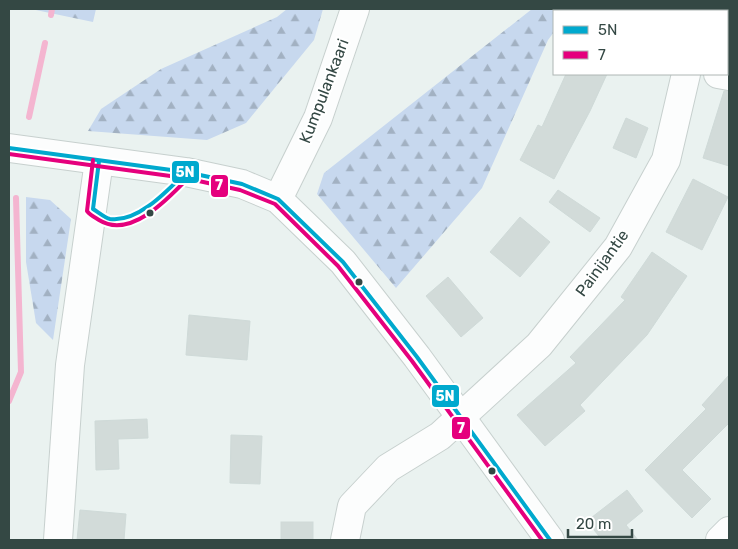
<svg xmlns="http://www.w3.org/2000/svg" width="738" height="549" viewBox="0 0 738 549" font-family="Rubik,sans-serif">
<defs>
<pattern id="forest-firs" width="22" height="20" patternUnits="userSpaceOnUse" patternTransform="scale(1.25)"><rect width="22" height="20" fill="#c7d8ee"/><path d="M5 1l3.5 6h-7zM16 11l3.5 6h-7z" fill="#a2b1c2"/></pattern>
</defs>
<rect width="100%" height="100%" fill="#eaf2f0"/>
<g fill="url(#forest-firs)">
<polygon points="31,9 96,9 93,22"/>
<polygon points="287,9 323,9 314,40 246,123 207,140 88,131 101,109 161,69 277,17"/>
<polygon points="532,9 571,9 570,11 554,11 554,32 548,40 482,188 396,288 317,194 324,173"/>
<polygon points="26,197 50,200 71,219 53,340 36,323 26,262"/>
</g>
<g fill="none" stroke-linecap="round" stroke-linejoin="round">
<g stroke="#f4b5d0" stroke-width="6">
<polyline points="51,15 52,9"/>
<polyline points="29,117 45,43"/>
<polyline points="9,401 21,372 16,198"/>
</g>
</g>
<g fill="#d2dbd9" stroke="#cfdad8">
<polygon points="566,74 607,74 590,111 554,179 520,160 538,125 542,127"/>
<polygon points="724,91 729,91 729,166 703,158"/>
<polygon points="626,118 648,128 636,158 613,148"/>
<polygon points="693,179 728,197 702,250 666,232"/>
<polygon points="558,190 600,218 590,232 549,202"/>
<polygon points="520,217 550,242 520,277 490,252"/>
<polygon points="652,252 687,276 647,335 580,405 585,411 545,446 517,415 576,363 570,357 625,300 621,297"/>
<polygon points="448,277 483,318 461,337 426,296"/>
<polygon points="189,315 250,321 247,360 186,355"/>
<polygon points="729,375 729,423 682,470 711,499 692,518 645,470 706,409 702,405"/>
<polygon points="147,419 148,438 118,439 119,469 96,470 95,421"/>
<polygon points="231,435 262,436 260,484 230,483"/>
<polygon points="627,490 643,511 626,525 638,540 602,540 587,521"/>
<polygon points="80,510 126,514 124,540 77,540"/>
<rect x="281" y="522" width="32" height="18"/>
</g>
<g fill="none" stroke-linecap="round" stroke-linejoin="round">
<g stroke="#c7d0ce" stroke-width="30">
<g id="minor">
<polyline points="718,74 729,76"/>
<polyline points="9,148 186,172 242,184 278,199 343,262 417,357 550,540"/>
<polyline points="278,199 318,118 355,9"/>
<polyline points="58,540 70,365 99,161"/>
<polyline points="345,540 352,506 388,468 440,436 539,345 618,247 666,160 686,74"/>
<polyline points="720,540 729,531"/>
</g>
</g>
<use href="#minor" stroke="#fcfdfd" stroke-width="28"/>
<g stroke="#fff" stroke-width="8">
<g id="bus-1">
<polyline points="9,148 186,172 242,184 278,199 343,262 417,357 550,540"/>
<path d="M99 161 93 209C98 212 105 218 110 219 138 223 168 190 186 172"/>
</g>
</g>
<g stroke="#fff" stroke-width="8">
<g id="bus-2">
<polyline points="9,154 185,178 240,190 275,204 338,266 412,361 542,540"/>
<path d="M93 160 87 211C90 215 94 217 99 220 131 240 170 197 190 176"/>
</g>
</g>
<use href="#bus-1" stroke="#00a9ce" stroke-width="4"/>
<use href="#bus-2" stroke="#e5007d" stroke-width="4"/>
</g>
<g fill="#344844" stroke="#fff" stroke-width="2">
<circle cx="150" cy="213" r="4.5"/>
<circle cx="359" cy="282" r="4.5"/>
<circle cx="492" cy="471" r="4.5"/>
</g>
<g text-anchor="middle" dominant-baseline="central" stroke-width="4.5" stroke-linejoin="round" paint-order="stroke">
<g font-size="16" fill="#344844" stroke="#fff">
<text transform="translate(324 91) rotate(-69)">Kumpulankaari</text>
<text transform="translate(602 263) rotate(-54)">Painijantie</text>
</g>
</g>
<g stroke="#fff" stroke-width="2">
<rect x="171" y="160" width="29" height="24" rx="5" fill="#00a9ce"/>
<rect x="210" y="174" width="19" height="24" rx="5" fill="#e5007d"/>
<rect x="431" y="384" width="29" height="24" rx="5" fill="#00a9ce"/>
<rect x="451" y="416" width="20" height="24" rx="5" fill="#e5007d"/>
</g>
<g font-size="14" text-anchor="middle" font-weight="bold" fill="#fff">
<text x="185" y="177">5N</text>
<text x="219" y="190">7</text>
<text x="445" y="401">5N</text>
<text x="461" y="433">7</text>
</g>
<rect width="738" height="549" fill="none" stroke="#344844" stroke-width="20"/>
<rect x="553" y="10" width="175" height="65" fill="#ffffff" stroke="#aeb6b4"/>
<rect x="563" y="26" width="25" height="8" fill="#00a9ce" stroke="#aeb6b4"/>
<text x="598" y="35" font-size="15" fill="#344844">5N</text>
<rect x="563" y="51" width="25" height="8" fill="#e5007d" stroke="#aeb6b4"/>
<text x="598" y="60" font-size="15" fill="#344844">7</text>
<path d="M568 529v8h64v-8" fill="none" stroke="#344844" stroke-width="2.5"/>
<text x="576" y="529" font-size="15" fill="#344844" stroke="#ffffff" stroke-width="4" paint-order="stroke">20 m</text>
</svg>
